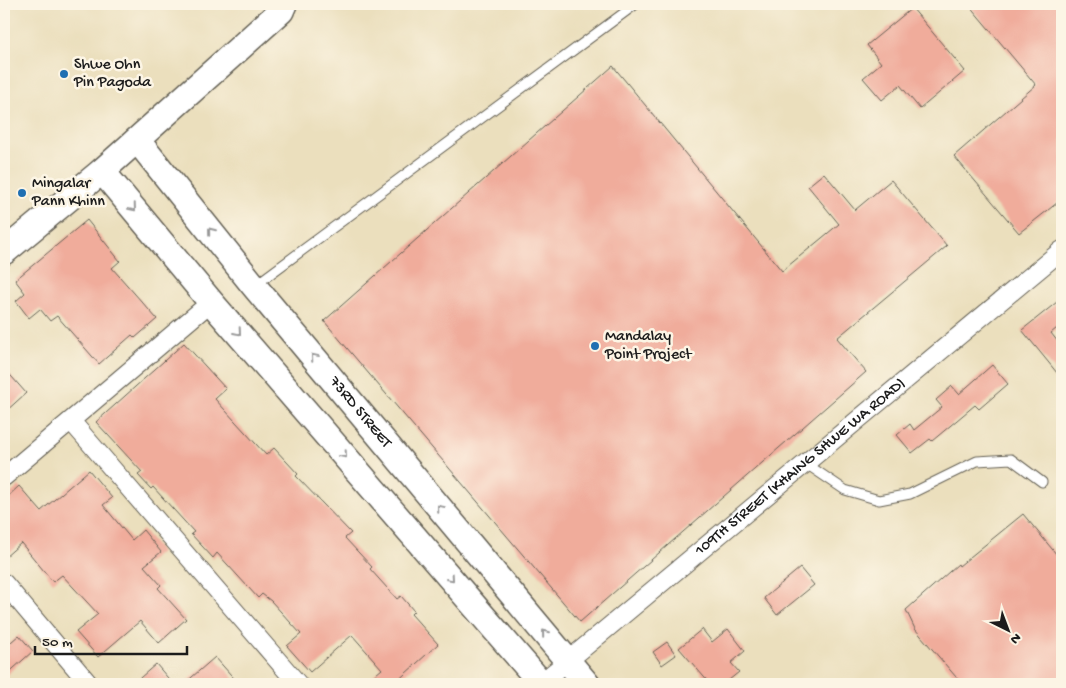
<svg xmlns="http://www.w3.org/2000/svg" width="1066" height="688" viewBox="0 0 1066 688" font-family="'Gochi Hand',sans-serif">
<rect width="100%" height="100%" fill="#fcf5e5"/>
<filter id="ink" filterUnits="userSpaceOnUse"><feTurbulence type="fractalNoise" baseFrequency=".02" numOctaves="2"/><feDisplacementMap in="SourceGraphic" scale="10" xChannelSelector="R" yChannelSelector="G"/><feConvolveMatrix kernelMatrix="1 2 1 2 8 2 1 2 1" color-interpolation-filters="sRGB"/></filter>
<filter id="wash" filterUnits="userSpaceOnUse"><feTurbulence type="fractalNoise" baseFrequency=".0096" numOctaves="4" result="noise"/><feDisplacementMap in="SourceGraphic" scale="20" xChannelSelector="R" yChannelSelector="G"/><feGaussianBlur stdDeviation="1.12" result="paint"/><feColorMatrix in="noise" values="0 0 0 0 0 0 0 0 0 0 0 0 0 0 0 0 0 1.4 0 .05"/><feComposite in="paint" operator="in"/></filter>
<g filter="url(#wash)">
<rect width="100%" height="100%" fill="#ebdfbd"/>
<g id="blocks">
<g fill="#f0ac9b">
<polygon points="968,4 1062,4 1062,199 1019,233 954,156 1036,85"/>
<polygon points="912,8 965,71 920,109 900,85 882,100 863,78 881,63 867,45"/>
<polygon points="613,66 782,271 839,224 808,186 824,173 855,210 891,180 947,246 837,338 866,372 580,622 324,321"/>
<polygon points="87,220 120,261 112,268 157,319 135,338 132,335 99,364 57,316 50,321 40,309 29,318 16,301 25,293 15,280"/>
<polygon points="1062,298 1062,324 1051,333 1062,347 1062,379 1022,330"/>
<polygon points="184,343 226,389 215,399 266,455 274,448 298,474 296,476 351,533 345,538 372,567 370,569 397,599 401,596 414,611 411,614 438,644 394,684 364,684 382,669 352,635 310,672 287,646 301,634 271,601 262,594 258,598 217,553 213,558 191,534 194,532 153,487 151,489 138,475 142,472 96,422"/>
<polygon points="992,365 1008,384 979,409 975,405 932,441 930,439 912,453 897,435 910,424 914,430 942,407 936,400 952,386 959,394"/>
<polygon points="4,368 26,393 4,413"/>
<polygon points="89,470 112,498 103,505 132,540 143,530 161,552 144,566 161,585 158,588 186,619 159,643 140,621 98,657 76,632 98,614 62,575 53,582 21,543 4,558 4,500 19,486 41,511"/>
<polygon points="1023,514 1062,561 1062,678 1058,684 962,684 915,629 906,610 958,564 959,566"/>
<polygon points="800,568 814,585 777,615 764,598"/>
<polygon points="702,629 712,642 728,629 745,651 731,663 739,672 724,684 710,684 679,648"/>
<polygon points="19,635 33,651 4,677 4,648"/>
<polygon points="667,642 676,655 662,665 653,652"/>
<polygon points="215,657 239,684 184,684"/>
<polygon points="156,664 173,684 133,684"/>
</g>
</g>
</g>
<g filter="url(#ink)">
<use href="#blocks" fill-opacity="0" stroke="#646054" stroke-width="1"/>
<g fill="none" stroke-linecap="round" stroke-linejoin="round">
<g stroke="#646054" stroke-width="11">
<g id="lane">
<polyline points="254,286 636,4"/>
<polyline points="805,463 845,490 879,500 910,494 977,461 1011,459 1042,482"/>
</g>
</g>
<g stroke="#646054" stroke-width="20">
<g id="street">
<polyline points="71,421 298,684"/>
<polyline points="4,477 211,302"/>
<polyline points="4,583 89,684"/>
<path id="s1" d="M540 684 1062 250"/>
</g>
</g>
<g stroke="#646054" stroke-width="28">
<g id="secondary">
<path id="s2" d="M137 140 254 286 587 684"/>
<polyline points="102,171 211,302 542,684"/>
<polyline points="4,252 102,171 281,11 284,4"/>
</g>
</g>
<use href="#lane" stroke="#fff" stroke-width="9"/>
<use href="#street" stroke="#fff" stroke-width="18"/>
<use href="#secondary" stroke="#fff" stroke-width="25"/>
</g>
<defs><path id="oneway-chevron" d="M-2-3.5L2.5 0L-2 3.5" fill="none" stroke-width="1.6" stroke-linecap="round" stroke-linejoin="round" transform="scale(1.25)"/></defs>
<g stroke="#999">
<use href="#oneway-chevron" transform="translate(133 208) rotate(50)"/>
<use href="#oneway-chevron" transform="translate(211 231) rotate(-129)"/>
<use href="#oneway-chevron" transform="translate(238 332) rotate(49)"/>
<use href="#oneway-chevron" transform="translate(314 357) rotate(-130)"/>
<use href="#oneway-chevron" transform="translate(344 455) rotate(49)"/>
<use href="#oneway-chevron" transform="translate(440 508) rotate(-130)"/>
<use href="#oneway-chevron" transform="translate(451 578) rotate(49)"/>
<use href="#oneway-chevron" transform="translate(545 633) rotate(-129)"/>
</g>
</g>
<g fill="#1f6fb2" stroke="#fcf5e5" stroke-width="2">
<circle cx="64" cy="74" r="5"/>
<circle cx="22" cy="193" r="5"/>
<circle cx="595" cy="346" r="5"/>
</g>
<g text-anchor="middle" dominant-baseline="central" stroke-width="5" stroke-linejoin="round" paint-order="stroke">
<g font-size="16" fill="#1c1c1c" stroke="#fcf5e5" text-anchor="start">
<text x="74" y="65">Shwe Ohn<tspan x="74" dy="18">Pin Pagoda</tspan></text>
<text x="32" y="184">Mingalar<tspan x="32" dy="18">Pann Khinn</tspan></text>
<text x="605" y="337">Mandalay<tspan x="605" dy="18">Point Project</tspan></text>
</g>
<g font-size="16" fill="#1c1c1c" stroke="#fcf5e5">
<text stroke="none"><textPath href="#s2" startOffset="352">73RD STREET</textPath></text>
<text stroke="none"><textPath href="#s1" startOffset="339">109TH STREET (KHAING SHWE WA ROAD)</textPath></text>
</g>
</g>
<rect width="1066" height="688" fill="none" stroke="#fcf5e5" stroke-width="20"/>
<g transform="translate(1008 630) rotate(138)" stroke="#fcf5e5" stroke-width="4" paint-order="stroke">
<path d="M0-4L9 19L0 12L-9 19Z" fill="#1c1c1c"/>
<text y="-8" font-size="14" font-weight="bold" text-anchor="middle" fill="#1c1c1c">N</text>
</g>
<path d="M35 646v8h152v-8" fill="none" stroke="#1c1c1c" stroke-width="2.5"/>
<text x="42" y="646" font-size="15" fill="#1c1c1c" stroke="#fcf5e5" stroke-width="4" paint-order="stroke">50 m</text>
</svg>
